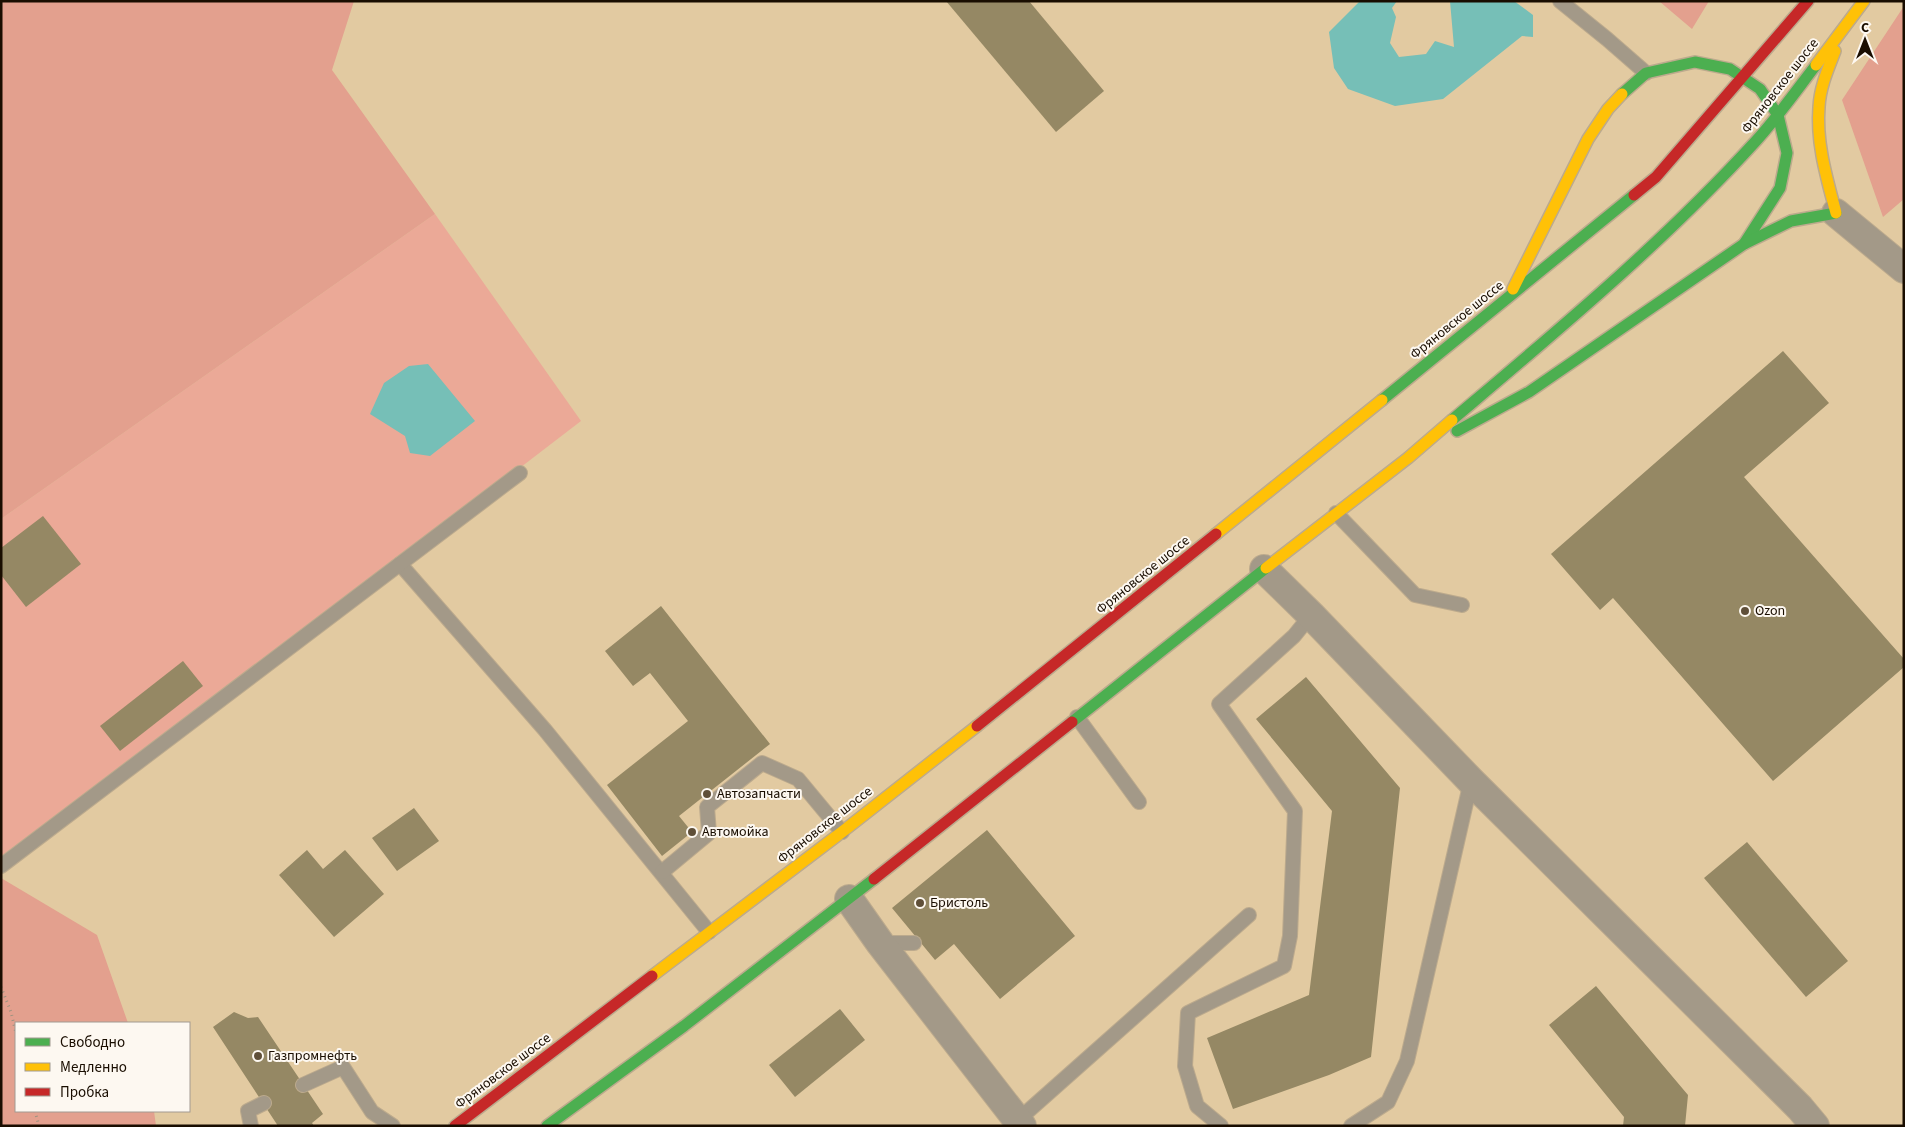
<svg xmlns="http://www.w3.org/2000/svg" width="1905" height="1127" viewBox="0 0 1905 1127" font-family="'Source Sans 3',sans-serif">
<rect width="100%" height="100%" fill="#e2caa1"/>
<polygon fill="#eba997" points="435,214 581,421 1,865 1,519"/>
<g fill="#e3a08e">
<polygon points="1,1 354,1 332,70 435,214 1,519"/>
<polygon points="1659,1 1709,1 1692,29"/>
<polygon points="1904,6 1904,199 1883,217 1842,100"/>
<polygon points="1,878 97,935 128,1023 16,1023 16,1111 154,1111 156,1126 1,1126"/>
</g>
<g fill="#76bfb7">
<polygon points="1360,1 1397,1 1392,8 1396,17 1390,43 1399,57 1426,54 1435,41 1454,47 1450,1 1514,1 1533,15 1533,37 1522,36 1443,99 1395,106 1348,89 1334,68 1329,32"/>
<polygon points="428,364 475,421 430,456 410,453 405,436 370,414 384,383 409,366"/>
</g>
<g fill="#958864">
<polygon points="946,1 1029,1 1104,91 1056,132"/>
<polygon points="1783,351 1829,403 1744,477 1904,659 1904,667 1773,781 1613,598 1600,610 1551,554"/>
<polygon points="43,516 81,564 26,607 1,575 1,548"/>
<polygon points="661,606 770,744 679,816 692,832 662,856 607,785 688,721 650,673 633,686 605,651"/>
<polygon points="183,661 203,686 120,751 100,726"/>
<polygon points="1306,677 1400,788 1371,1057 1329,1075 1233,1109 1207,1038 1309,995 1332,811 1256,719"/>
<polygon points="414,808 439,841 397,871 372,838"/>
<polygon points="987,830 1075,936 1000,999 954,944 935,960 892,908"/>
<polygon points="1747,842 1848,961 1806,997 1704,878"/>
<polygon points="307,850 323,869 345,850 384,894 334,937 279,875"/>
<polygon points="1596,986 1688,1095 1685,1126 1623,1126 1624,1117 1549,1025"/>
<polygon points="840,1009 865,1040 795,1097 769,1065"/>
<polygon points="234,1012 248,1018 258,1017 323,1114 312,1123 314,1126 278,1126 213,1027"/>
</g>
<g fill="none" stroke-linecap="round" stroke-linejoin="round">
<g stroke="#bcaa8d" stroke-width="16">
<g id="lane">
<polyline points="1560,1 1607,39 1646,73"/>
<polyline points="1336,513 1415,595 1462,605"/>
<polyline points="400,564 545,730 709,932"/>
<polyline points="1077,717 1139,802"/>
<polyline points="1,866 520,473"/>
<polyline points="662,872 709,833 707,807 762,763 798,779 842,832"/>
<polyline points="880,943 914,943"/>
<polyline points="303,1085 343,1067 372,1112 393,1126"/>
<polyline points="1018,1120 1249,915"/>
<polyline points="251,1126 248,1111 264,1103"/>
<polyline points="1221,1126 1197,1106 1185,1066 1188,1013 1284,966 1290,936 1295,811 1219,704 1294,636 1311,615"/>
<polyline points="1351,1126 1388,1102 1407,1061 1471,781"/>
</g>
</g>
<g stroke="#bcaa8d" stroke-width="30">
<g id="street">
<polyline points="1836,213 1904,269"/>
<polyline points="1264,569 1311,615 1471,781 1800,1108 1815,1126"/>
<polyline points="849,899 880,943 1022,1126"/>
</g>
</g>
<g stroke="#bcaa8d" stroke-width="14">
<g id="fast">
<polyline points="1622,94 1646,73 1695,62 1730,69 1760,89 1778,115 1787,153 1780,188 1744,244"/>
<polyline points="1382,400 1634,195"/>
<path d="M1452 420C1557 331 1663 243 1755 142 1777 118 1796 91 1816 65"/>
<polyline points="1457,431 1529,392 1744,244 1791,221 1836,213"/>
<polyline points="1072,722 1266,568"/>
<polyline points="547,1126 684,1026 874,879"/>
</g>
</g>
<g stroke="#bcaa8d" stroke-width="14">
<g id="slow">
<path d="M1835 51C1828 69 1820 87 1819 107 1816 143 1827 179 1836 213"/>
<polyline points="1816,65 1864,1"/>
<polyline points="1513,289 1588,139 1608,109 1622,94"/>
<polyline points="1216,534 1382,400"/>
<polyline points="1266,568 1408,458 1452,420"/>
<polyline points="652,976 842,832 977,726"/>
</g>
</g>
<g stroke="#bcaa8d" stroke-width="14">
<g id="jam">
<polyline points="1634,195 1656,177 1808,1"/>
<polyline points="977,726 1216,534"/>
<polyline points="874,879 1072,722"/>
<polyline points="455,1126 652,976"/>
</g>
</g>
<g stroke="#9d927f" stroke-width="3" stroke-dasharray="1 4" stroke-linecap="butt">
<polyline points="1,987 11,1012 16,1033"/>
<polyline points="35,1111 39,1126"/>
</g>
<use href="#lane" stroke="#a39988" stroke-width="14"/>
<use href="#street" stroke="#a39988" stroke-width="28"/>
<use href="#fast" stroke="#4caf50" stroke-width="11"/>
<use href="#slow" stroke="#ffc107" stroke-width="11"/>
<use href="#jam" stroke="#c62828" stroke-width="11"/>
</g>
<g fill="#5f4f38" stroke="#fdf8f1" stroke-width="2">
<circle cx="1745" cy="611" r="5"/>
<circle cx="707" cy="794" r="5"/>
<circle cx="692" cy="832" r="5"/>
<circle cx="920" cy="903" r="5"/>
<circle cx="258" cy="1056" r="5"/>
</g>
<g text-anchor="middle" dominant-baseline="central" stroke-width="4" stroke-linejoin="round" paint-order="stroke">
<g font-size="14" fill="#190d00" stroke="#fdf8f1">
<text transform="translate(1780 86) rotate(-52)">Фряновское шоссе</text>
<text transform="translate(1457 320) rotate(-39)">Фряновское шоссе</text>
<text transform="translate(1143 575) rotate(-39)">Фряновское шоссе</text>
<text transform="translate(825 825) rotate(-38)">Фряновское шоссе</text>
<text transform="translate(503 1071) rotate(-37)">Фряновское шоссе</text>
</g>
<g font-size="14" fill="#190d00" stroke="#fdf8f1" text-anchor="start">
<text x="1755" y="611">Ozon</text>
<text x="717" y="794">Автозапчасти</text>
<text x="702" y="832">Автомойка</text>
<text x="930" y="903">Бристоль</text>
<text x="268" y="1056">Газпромнефть</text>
</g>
</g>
<rect width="1905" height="1127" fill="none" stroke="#190d00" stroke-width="5"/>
<rect x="15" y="1022" width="175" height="90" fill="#fdf8f1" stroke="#a29a91"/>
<rect x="25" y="1038" width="25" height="8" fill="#4caf50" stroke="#a29a91"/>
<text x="60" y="1047" font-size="15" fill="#190d00">Свободно</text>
<rect x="25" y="1063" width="25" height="8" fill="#ffc107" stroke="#a29a91"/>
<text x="60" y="1072" font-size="15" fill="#190d00">Медленно</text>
<rect x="25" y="1088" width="25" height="8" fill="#c62828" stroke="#a29a91"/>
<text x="60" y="1097" font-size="15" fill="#190d00">Пробка</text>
<g transform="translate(1865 40)" stroke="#fdf8f1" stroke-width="4" paint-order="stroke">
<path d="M0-4L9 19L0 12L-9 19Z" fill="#190d00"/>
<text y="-8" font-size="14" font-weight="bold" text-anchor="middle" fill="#190d00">С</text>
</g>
</svg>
